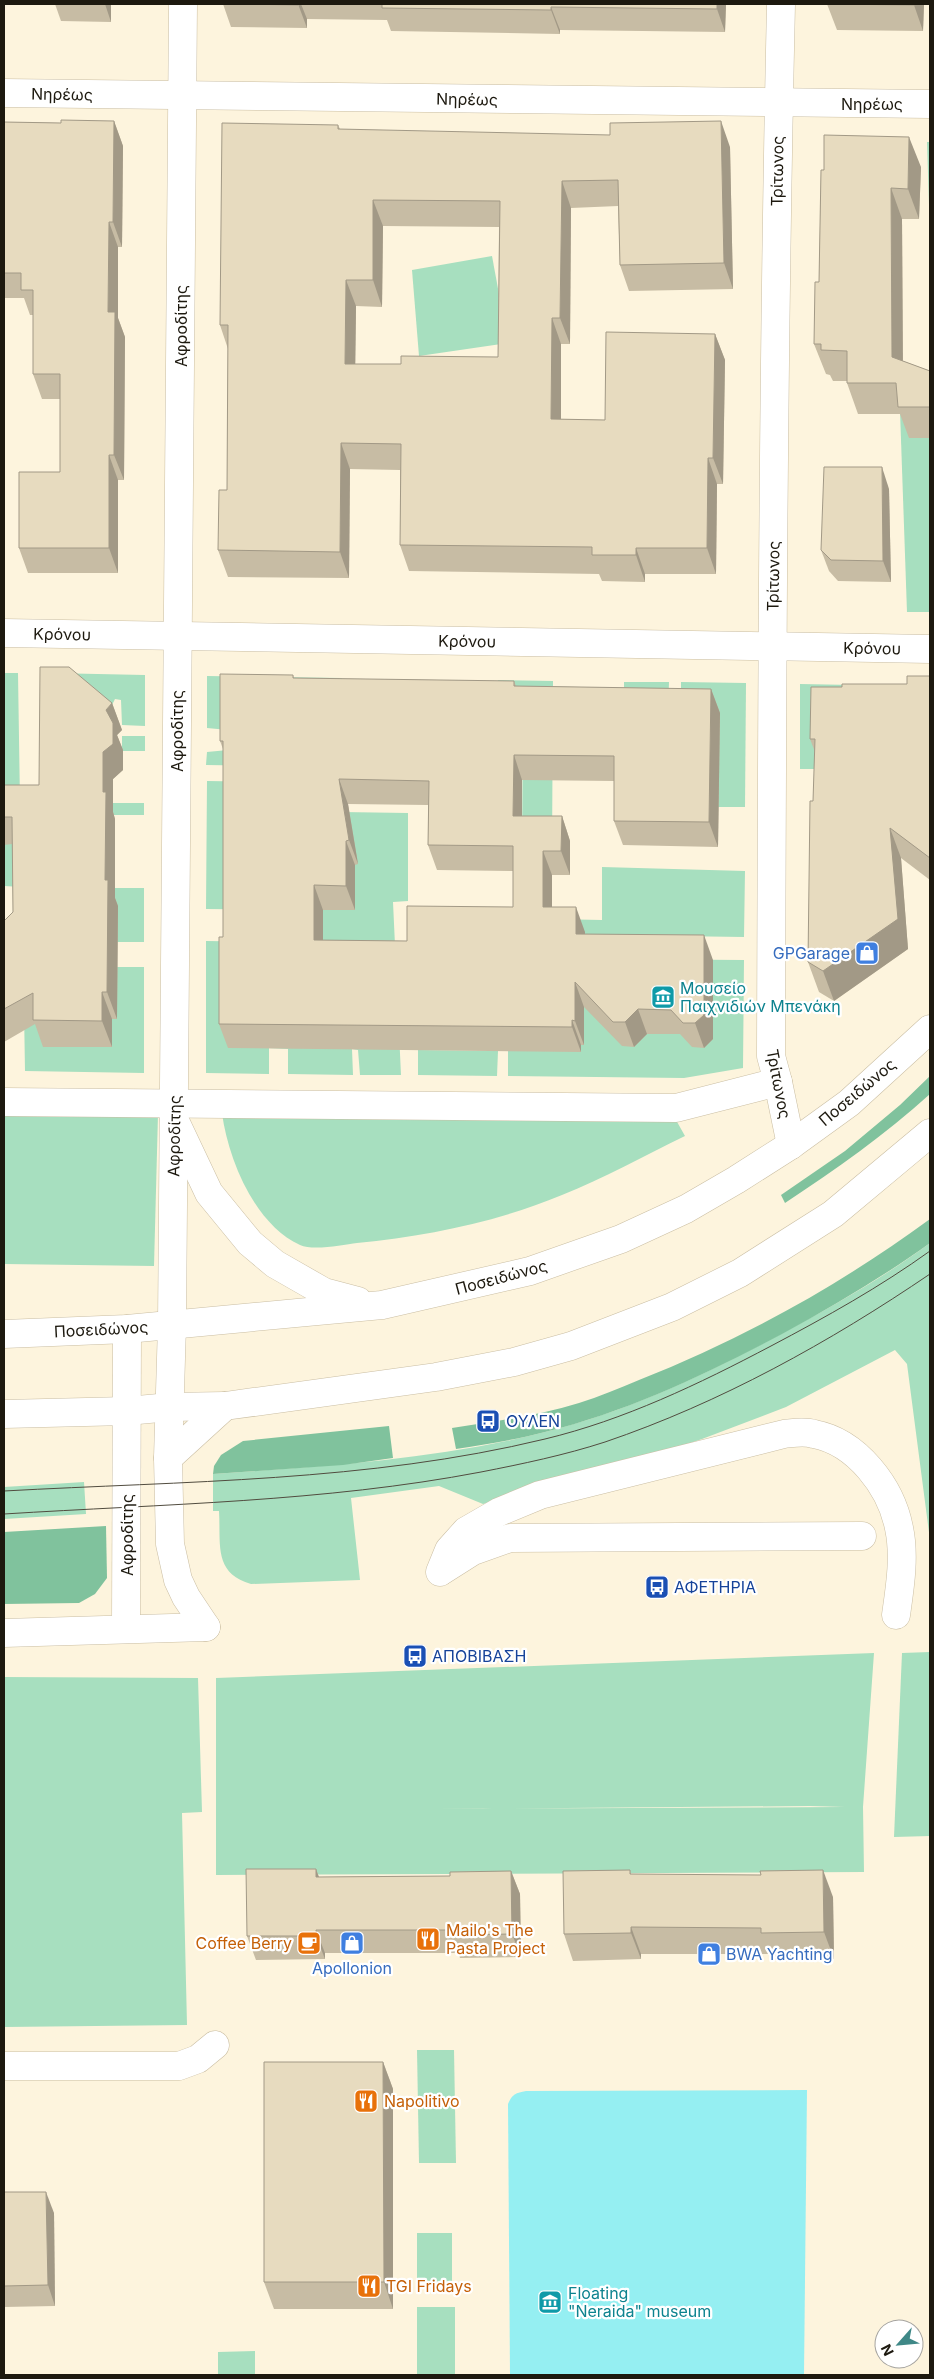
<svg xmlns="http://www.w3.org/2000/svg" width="934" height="2379" viewBox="0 0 934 2379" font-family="Inter,sans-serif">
<rect width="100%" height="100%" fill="#fdf4dd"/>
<g fill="#a7dfbf" fill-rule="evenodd">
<polygon points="927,142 930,142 930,235"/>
<polygon points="492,256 508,343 419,356 412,270"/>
<polygon points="899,382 930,382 930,612 907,612"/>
<polygon points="4,673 18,673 20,803 144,803 144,815 113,815 113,888 144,888 144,942 113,942 113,967 144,967 144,1073 25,1071 22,887 4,886"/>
<polygon points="50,673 145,675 145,726 122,725 121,700 115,699 112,705"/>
<polygon points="207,676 342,678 341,812 408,813 408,901 393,902 401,1075 360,1075 358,1050 352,1049 353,1075 288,1074 288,1049 269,1048 269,1074 206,1073 206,941 264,942 295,910 206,909 207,781 274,782 274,766 206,765 207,752 228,750 228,730 207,728"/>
<polygon points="498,680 553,681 552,853 522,853 523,706 498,705"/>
<polygon points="624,682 669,682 668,713 624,712"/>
<polygon points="681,682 746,683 745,807 718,807 681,713"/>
<polygon points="800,684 853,685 821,769 800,769"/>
<rect x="122" y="736" width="23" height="15"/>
<polygon points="602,867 745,871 744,937 602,935 603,959 744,960 743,1068 684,1078 508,1076 508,1051 581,1051 581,1045 584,1045 552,919 602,920"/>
<polygon points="418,1050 498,1051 497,1076 418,1075"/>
<polygon points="4,1110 158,1114 154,1266 4,1264"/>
<path d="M222 1113 676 1120 685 1136C644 1156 604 1178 562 1195 497 1222 427 1236 357 1243 343 1245 313 1251 300 1245 255 1225 228 1159 222 1113Z"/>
<path d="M930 1243V1540L907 1364 895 1350 786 1407 702 1439 661 1453 483 1504 439 1486 351 1498 360 1580 251 1584C213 1573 221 1544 219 1511H213V1474C323 1466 437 1460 545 1432 628 1411 704 1375 779 1335 831 1307 883 1278 930 1243Z"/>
<polygon points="84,1482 86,1514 4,1519 4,1487"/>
<polygon points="930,1652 930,1836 894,1837 902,1653"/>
<path d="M874 1653 863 1807 864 1872 216 1875V1678ZM810 1806 845 1807 428 1809H429Z"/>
<polygon points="4,1677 198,1678 202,1812 182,1813 187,2025 4,2027"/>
<polygon points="417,2050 454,2050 456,2163 419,2163"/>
<rect x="417" y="2233" width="35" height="53"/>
<rect x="417" y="2307" width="38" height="68"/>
<polygon points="255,2351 255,2375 218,2375 218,2352"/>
</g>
<g fill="#80c29d">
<path d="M930 1076V1094C885 1135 836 1169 785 1203L781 1195 845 1151 900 1105Z"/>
<path d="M930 1219V1243C883 1277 833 1306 782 1334 706 1374 629 1411 545 1432 516 1440 485 1444 456 1449L452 1428C494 1421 538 1416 579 1403 599 1397 619 1388 639 1380 743 1339 840 1285 930 1219Z"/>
<polygon points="389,1426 393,1458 343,1465 213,1474 214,1466 221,1455 243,1441"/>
<polygon points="106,1526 107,1578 95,1594 79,1603 4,1604 4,1532"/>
</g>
<path fill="#95eff2" d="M807 2090 804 2375H510L508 2104C512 2094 516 2093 526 2091Z"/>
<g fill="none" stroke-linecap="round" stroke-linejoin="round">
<g stroke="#cabea3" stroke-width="29">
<g id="minor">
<path d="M781 4C773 354 772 705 771 1056L778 1082 791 1145"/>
<polyline points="4,93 930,104"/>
<polyline points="4,633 930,649"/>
<polyline points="4,1102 676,1108 778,1082"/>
<polyline points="172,1325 168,1458 170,1544 178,1580 186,1597 206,1627"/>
<polyline points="168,1458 225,1406"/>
<polyline points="443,1570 473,1551 510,1538 862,1536"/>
<path d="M440 1572 449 1550 466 1531 499 1512 540 1495 784 1434C794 1433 804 1431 814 1434 857 1442 891 1487 899 1528 905 1556 900 1587 896 1615"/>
<polyline points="126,1629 127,1329"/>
<polyline points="4,1633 206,1627"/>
<polyline points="4,2066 179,2066 198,2059 215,2045"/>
</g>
</g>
<g stroke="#cabea3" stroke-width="29">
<polyline id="tertiary" points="172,1325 183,4"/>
</g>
<g stroke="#cabea3" stroke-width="29">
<g id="trunk">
<polyline points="174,1119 209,1193 250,1243 275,1264 324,1292 358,1301"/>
<polyline points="4,1334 127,1329 382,1305 530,1271 621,1239 686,1209 736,1180 791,1145 849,1103 930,1029"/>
<polyline points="4,1414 127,1411 170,1407 225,1406 436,1377 514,1362 571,1346 672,1307 740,1273 833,1214 930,1133"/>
</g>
</g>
<use href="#minor" stroke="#fff" stroke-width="28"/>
<use href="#tertiary" stroke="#fff" stroke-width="28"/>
<use href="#trunk" stroke="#fff" stroke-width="28"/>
<g stroke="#514c3f" stroke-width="1">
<path d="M4 1491C184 1481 368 1482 545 1439 624 1420 699 1384 771 1346 826 1317 880 1287 930 1251"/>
<path d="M4 1514C163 1504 324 1502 481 1472 522 1464 565 1455 605 1442 720 1403 830 1342 930 1274"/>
</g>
</g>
<g fill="#c7bca4" fill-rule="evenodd">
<polygon points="55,4 111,4 111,22 61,21"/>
<polygon points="223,4 726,4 725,32 560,30 560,34 391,31 387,20 307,19 307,28 231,27"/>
<polygon points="827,4 924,4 923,31 837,30"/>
<polygon points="114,121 123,146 122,247 118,247 118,318 125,337 124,480 118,480 118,573 28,573 19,548 60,472 60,399 42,399 33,374 33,315 30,315 24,298 4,298 4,122 61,123"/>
<path d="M338 125 340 129 730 147 733 289 629 291 620 265 618 206 571 208 570 344H561V419L605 420 715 334 725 360 723 484H717L716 574H645V582L602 581 599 574 409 571 400 545V470L350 469 349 578 228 577 218 550 227 490 228 349 220 325ZM383 226 499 227 498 357 401 364H355L356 306 382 307Z"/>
<polygon points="921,167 919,219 902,219 903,361 930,371 930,438 909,438 900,414 858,414 847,383 847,381 833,381 830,375 826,374 814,344 819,282 821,170"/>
<polygon points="889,489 891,582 838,581 829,571 821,550"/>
<path d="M293 675 294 678 514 681 516 686 711 689 720 713 718 847 623 845 614 821V781L522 780V816H562L570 841V875H552V907L585 932V934L713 960V1039L704 1048 692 1047 680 1034H647L634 1047 622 1046 584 1007V1045H581V1052L228 1048 219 1024 223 937V749L220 741ZM348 804 428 805V845L437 870 513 871V907L407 941 323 940V910H355V865L358 864Z"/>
<polygon points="930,676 930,880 901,858 908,949 834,1001 819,992 808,962 815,752 810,739 842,687 907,684"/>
<polygon points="112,703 122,730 117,735 123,750 123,770 113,779 113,812 115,819 115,898 118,906 117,1019 112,1019 112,1047 43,1047 35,1024 4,1042 4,921 13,912 12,844 4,845 4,785 39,785"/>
<polygon points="316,1869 319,1877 450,1876 511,1871 520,1894 521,1957 460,1958 458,1953 325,1953 325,1959 256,1960 247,1936"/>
<polygon points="630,1870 631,1874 833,1897 834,1959 771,1960 769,1954 641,1954 641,1959 573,1961 564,1934"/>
<polygon points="383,2062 393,2089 393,2309 274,2309 264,2282"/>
<polygon points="4,2192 54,2213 55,2306 4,2307"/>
</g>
<g fill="#a29986">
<polygon points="105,4 111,4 111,22"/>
<polygon points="298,4 301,4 307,19 307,28"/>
<polygon points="717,4 726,4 725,32 717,9"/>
<polygon points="914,4 924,4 923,31 914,5"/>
<polygon points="551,7 560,30 560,34 551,10"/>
<polygon points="114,121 123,146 122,247 113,222"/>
<polygon points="721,121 730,147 733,289 724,263"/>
<polygon points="909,137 921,167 919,219 908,189"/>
<polygon points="562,181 571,208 570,344 560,318"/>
<polygon points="891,188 902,219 903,388 892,357"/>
<polygon points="373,200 383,226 382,307 373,280"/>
<polygon points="109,222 118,247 118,318 125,337 124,480 114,455 108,312"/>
<polygon points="346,280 356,306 355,390 345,364"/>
<polygon points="552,318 561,344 561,446 551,419"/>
<polygon points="715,334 725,360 723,484 713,458"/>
<polygon points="341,443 350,469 349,578 340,552"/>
<polygon points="109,455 118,480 118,573 109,548"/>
<polygon points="708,458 717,484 716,574 707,548"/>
<polygon points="882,467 889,489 891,582 883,561"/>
<polygon points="636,548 645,574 645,582 636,555"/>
<polygon points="711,689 720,713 718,847 709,822"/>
<polygon points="112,703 122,730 117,735 123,750 123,770 113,779 113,812 115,819 115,898 118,906 117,1019 107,992 103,792 103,752 106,710"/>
<polygon points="514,755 522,780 522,840 513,816"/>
<polygon points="339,779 348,804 358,864 349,840"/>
<polygon points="562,816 570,841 570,875 561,851"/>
<polygon points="890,828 901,858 908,949 834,1001 823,971"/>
<polygon points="346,841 355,865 355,910 346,886"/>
<polygon points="543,851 552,875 552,932 543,907"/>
<polygon points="314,885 323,910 323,964 314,940"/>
<polygon points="576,907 585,932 584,959 576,934"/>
<polygon points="704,935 713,960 713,1039 704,1048 695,1023"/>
<polygon points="575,982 584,1007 584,1045 575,1021"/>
<polygon points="102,992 112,1019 112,1047 102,1021"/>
<polygon points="638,1009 647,1034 634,1047 625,1022"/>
<polygon points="572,1020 581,1045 581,1052 572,1027"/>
<polygon points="316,1869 324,1892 316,1877"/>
<polygon points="823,1870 833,1897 834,1959 824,1932"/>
<polygon points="511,1871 520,1894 521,1957 512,1934"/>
<polygon points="631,1927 641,1954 641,1959 631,1933"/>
<polygon points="316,1930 325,1953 325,1959 316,1936"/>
<polygon points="383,2062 393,2089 393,2309 384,2282"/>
<polygon points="46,2192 54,2213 55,2306 48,2285"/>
</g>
<g fill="#e7dbbf" stroke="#a29986" fill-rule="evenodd">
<polygon points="240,4 298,4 298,5"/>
<polygon points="382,4 717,4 717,9 551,7 551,10 382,8"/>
<polygon points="827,4 914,4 914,5"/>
<polygon points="61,120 114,121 113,222 109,222 108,312 115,312 114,455 109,455 109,548 19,548 19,472 60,472 60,374 33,374 33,290 21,290 21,273 4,273 4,122 61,123"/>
<path d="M721 121 724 263 620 265 618 180 562 181 560 318H552L551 419 605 420 606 332 715 334 713 458H708L707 548H636V555H592V547L400 545 401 444 341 443 340 552 218 550 219 490H227L228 325H220L222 123 338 125V129L610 135V123ZM373 200 500 201 498 357 401 356V364H345L346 280H373Z"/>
<polygon points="824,135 909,137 908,189 891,188 892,357 930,371 930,407 898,407 896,383 847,383 847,351 821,350 821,344 814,344 815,282 819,282 821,170 824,170"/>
<polygon points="824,467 882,467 883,561 831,560 821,550"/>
<polygon points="40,667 69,667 112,703 106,710 113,723 113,744 103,752 103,792 106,792 105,880 108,880 107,992 102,992 102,1021 33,1020 33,993 4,1009 4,921 13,912 12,817 4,817 4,785 39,785"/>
<path d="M220 674 293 675V678L514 681V686L711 689 709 822 614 821V756L514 755 513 816H562L561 851H543V907H576V934L704 935V1015L695 1023H683L671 1010 638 1009 625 1022H613L575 982V1021L572 1020V1027L219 1024V937H223V741H220ZM339 779 429 781 428 845 513 846V907L407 906V941L314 940V885L346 886V841L349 840Z"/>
<polygon points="907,676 930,676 930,858 890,828 898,919 823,971 808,962 810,801 813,801 815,739 810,739 811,687 842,687 842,684 907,684"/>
<polygon points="246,1869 316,1869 316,1877 450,1876 450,1872 511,1871 512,1934 451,1935 451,1930 316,1930 316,1936 247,1936"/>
<polygon points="630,1870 630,1874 761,1875 760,1871 823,1870 824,1932 761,1933 761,1928 631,1927 631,1933 564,1934 563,1871"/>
<polygon points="264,2062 383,2062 384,2282 264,2282"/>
<polygon points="4,2192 46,2192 48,2285 4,2286"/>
</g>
<defs>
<g id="shop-square" transform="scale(1.25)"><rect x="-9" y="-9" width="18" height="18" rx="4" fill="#3f7fe0" stroke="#fff"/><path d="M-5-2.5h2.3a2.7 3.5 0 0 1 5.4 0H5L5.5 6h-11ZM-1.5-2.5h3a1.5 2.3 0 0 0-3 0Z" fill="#fff"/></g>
<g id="museum-square" transform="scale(1.25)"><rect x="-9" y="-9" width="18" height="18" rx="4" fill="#0f9aa8" stroke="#fff"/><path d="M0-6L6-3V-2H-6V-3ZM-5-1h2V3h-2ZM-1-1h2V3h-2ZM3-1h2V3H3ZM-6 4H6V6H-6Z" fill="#fff"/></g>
<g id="bus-square" transform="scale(1.25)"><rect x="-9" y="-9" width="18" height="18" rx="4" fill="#1a4fb4" stroke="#fff"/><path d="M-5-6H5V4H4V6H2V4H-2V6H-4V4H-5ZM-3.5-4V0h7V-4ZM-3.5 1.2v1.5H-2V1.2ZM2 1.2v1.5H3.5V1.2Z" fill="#fff"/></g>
<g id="restaurant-square" transform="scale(1.25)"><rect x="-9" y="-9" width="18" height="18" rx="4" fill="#e8710a" stroke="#fff"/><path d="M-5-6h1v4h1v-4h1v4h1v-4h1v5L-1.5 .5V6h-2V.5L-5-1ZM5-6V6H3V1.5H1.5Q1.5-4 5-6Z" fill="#fff"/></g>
<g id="cafe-square" transform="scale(1.25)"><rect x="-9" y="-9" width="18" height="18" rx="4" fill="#e8710a" stroke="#fff"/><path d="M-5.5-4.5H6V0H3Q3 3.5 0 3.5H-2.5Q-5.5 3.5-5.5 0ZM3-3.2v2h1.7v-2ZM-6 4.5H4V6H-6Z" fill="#fff"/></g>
</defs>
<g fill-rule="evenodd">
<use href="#shop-square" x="867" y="953"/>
<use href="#museum-square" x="663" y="997"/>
<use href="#bus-square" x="488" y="1421"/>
<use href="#bus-square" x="657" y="1587"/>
<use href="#bus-square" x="415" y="1656"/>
<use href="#restaurant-square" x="428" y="1939"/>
<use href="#cafe-square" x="309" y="1943"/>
<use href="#shop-square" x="352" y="1943"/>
<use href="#shop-square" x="709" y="1954"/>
<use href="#restaurant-square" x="366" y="2101"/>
<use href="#restaurant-square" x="369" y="2286"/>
<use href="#museum-square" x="550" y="2302"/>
</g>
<g text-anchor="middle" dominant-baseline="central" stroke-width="4.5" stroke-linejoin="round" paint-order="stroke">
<g font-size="16" fill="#1d190f" stroke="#fff">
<text transform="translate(62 94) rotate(1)">Νηρέως</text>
<text transform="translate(467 99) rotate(1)">Νηρέως</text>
<text x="872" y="104">Νηρέως</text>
<text transform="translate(777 171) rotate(-89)">Τρίτωνος</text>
<text transform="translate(181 326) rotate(-90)">Αφροδίτης</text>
<text transform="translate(773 576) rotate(-89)">Τρίτωνος</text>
<text transform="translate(62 634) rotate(1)">Κρόνου</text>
<text transform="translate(467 641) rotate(1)">Κρόνου</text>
<text transform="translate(872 648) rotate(1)">Κρόνου</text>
<text transform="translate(177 731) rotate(-90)">Αφροδίτης</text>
<text transform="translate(779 1084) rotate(79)">Τρίτωνος</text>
<text transform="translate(857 1092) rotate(-40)">Ποσειδώνος</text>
<text transform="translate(174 1136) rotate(-89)">Αφροδίτης</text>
<text transform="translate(501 1277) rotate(-15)">Ποσειδώνος</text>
<text transform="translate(101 1329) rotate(-3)">Ποσειδώνος</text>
<text transform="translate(127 1535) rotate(-90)">Αφροδίτης</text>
</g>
<g font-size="16" fill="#366cbe" stroke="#fff" text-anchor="end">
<text x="850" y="953">GPGarage</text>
<text x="726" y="1954" text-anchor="start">BWA Yachting</text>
<text x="352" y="1968" text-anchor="middle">Apollonion</text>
</g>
<g font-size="16" fill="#0d838f" stroke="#fff" text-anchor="start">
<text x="680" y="988">Μουσείο<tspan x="680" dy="18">Παιχνιδιών Μπενάκη</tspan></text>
<text x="568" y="2293">Floating<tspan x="568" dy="18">"Neraida" museum</tspan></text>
</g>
<g font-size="16" fill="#164399" stroke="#fff" text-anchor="start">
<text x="506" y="1421">ΟΥΛΕΝ</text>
<text x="674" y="1587">ΑΦΕΤΗΡΙΑ</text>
<text x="432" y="1656">ΑΠΟΒΙΒΑΣΗ</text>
</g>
<g font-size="16" fill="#c56008" stroke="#fff" text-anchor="start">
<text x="446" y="1930">Mailo's The<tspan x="446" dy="18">Pasta Project</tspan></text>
<text x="292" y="1943" text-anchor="end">Coffee Berry</text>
<text x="384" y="2101">Napolitivo</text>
<text x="386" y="2286">TGI Fridays</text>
</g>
</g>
<rect width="934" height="2379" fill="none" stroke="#1d190f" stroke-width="10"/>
<g transform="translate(899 2344) rotate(243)"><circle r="24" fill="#ffffff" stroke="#a5a39f"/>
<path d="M0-4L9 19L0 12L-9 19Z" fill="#3f8887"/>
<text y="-8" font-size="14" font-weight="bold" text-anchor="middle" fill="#1d190f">N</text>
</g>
</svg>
